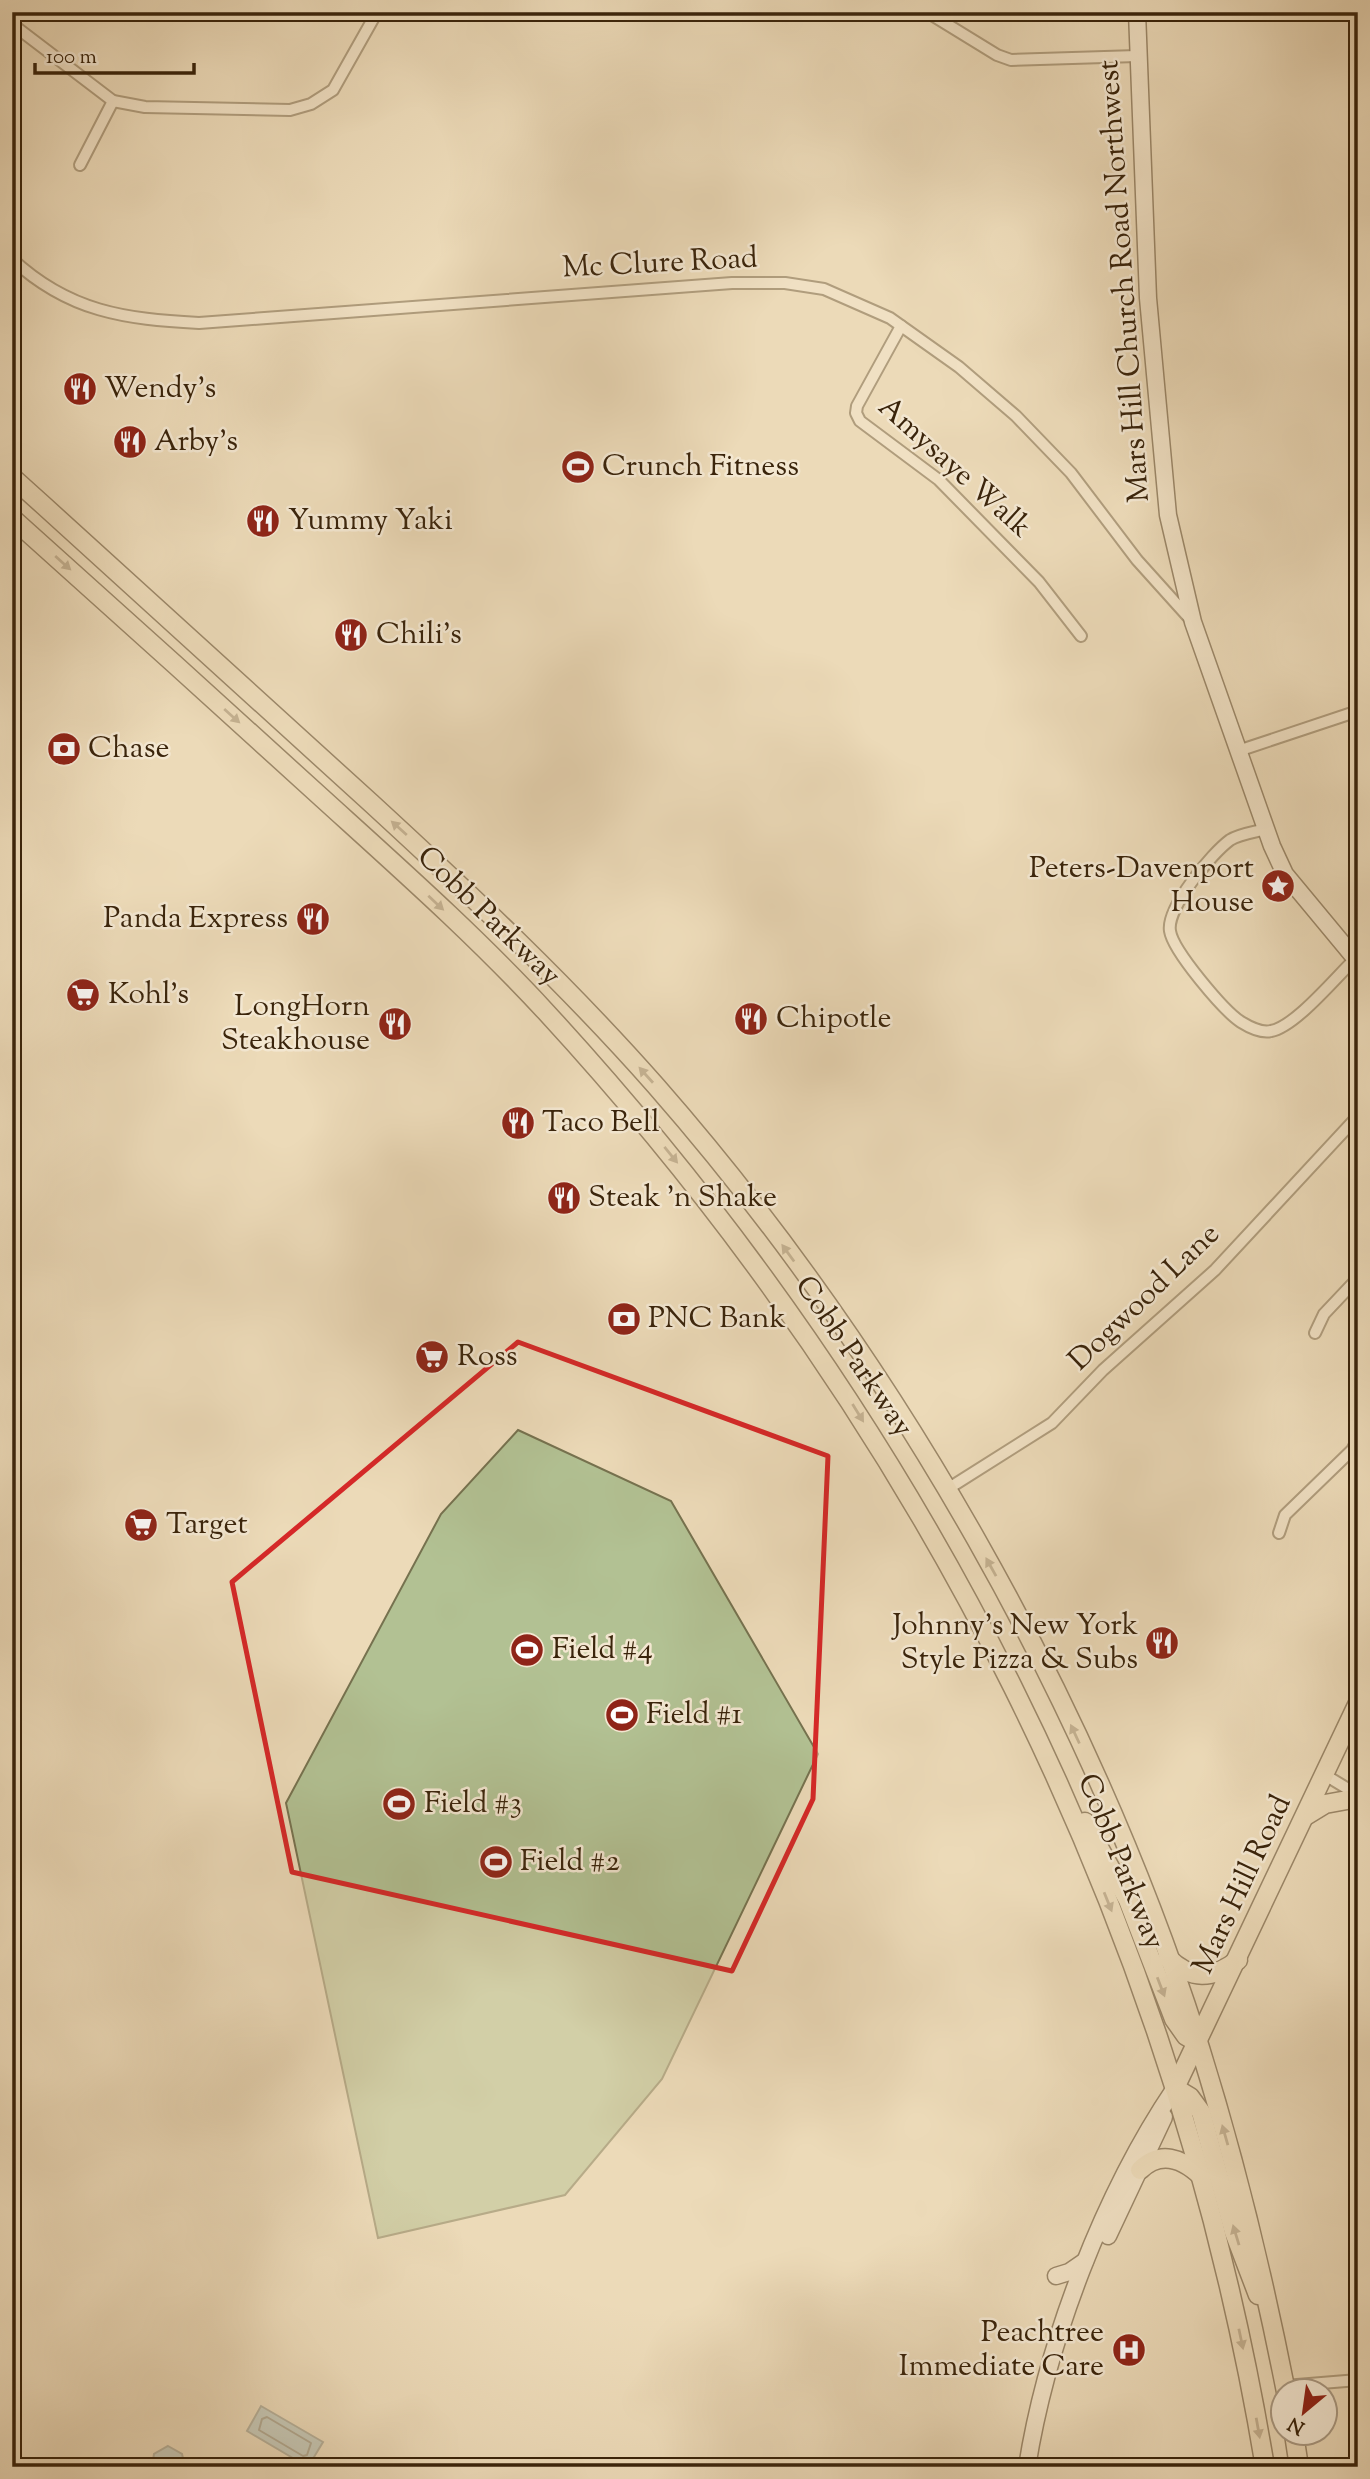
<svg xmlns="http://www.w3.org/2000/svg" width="1370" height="2479" viewBox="0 0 1370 2479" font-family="'Sorts Mill Goudy',serif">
<rect width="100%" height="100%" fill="#ecdab8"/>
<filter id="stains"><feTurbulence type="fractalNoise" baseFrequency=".00286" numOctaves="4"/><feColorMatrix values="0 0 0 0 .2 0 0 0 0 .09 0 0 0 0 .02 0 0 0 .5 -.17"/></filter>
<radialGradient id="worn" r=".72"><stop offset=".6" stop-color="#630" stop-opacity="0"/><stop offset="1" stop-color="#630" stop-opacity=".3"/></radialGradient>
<polygon fill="#b2c193" stroke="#76724f" stroke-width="2" points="518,1430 671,1501 818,1754 662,2079 565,2195 378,2238 286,1803 441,1514"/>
<g fill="#9eb8ba" stroke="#767d74" stroke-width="2">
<polygon points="261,2406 323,2442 308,2467 247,2431"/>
<polygon points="168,2446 182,2454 185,2467 152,2467 154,2454"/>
</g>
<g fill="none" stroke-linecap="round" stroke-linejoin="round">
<polygon stroke="#6c6e62" stroke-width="2" points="267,2417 311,2443 307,2455 303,2456 259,2430 262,2419"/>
<g stroke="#665236" stroke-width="14">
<g id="street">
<polyline points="927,12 997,55 1011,60 1137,56"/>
<polyline points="12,24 113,101 145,107 290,110 311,104 333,90 377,12"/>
<polyline points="80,165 113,101"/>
<path d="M12 259C69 312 125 319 199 323L732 283H785L824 289 890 318 959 367 1016 416 1071 473 1137 560 1191 620"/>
<polyline points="901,326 857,406 856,413 860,421 939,480 1039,582 1081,636"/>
<polyline points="1238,751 1358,711"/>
<path d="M1266 829C1255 832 1239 834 1230 840 1212 853 1166 908 1170 931 1173 951 1224 1011 1241 1022 1249 1027 1262 1033 1271 1031 1295 1027 1336 977 1355 959"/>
<polyline points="1315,1333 1324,1314 1358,1278"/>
<polyline points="946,1490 1052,1423 1103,1370 1215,1270 1358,1116"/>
<polyline points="1279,1533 1285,1515 1352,1450 1358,1439"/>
<polyline points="1325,1775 1358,1795"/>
<polyline points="1285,2386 1358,2380"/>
</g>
</g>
<g stroke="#3a240b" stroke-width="19">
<g id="secondary">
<polyline points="1137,12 1148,298 1168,515 1193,622 1272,846 1285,874 1358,962"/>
<polyline points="1108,2236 1164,2117"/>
<polyline points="1056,2276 1069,2272 1085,2261"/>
<path d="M1027 2467C1047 2341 1104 2193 1175 2088"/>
</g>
</g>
<g stroke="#3a240b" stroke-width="21">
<g id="primary">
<path d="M12 477C132 585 251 694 371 803 470 894 567 985 656 1086 894 1358 1091 1703 1200 2048 1235 2160 1263 2275 1286 2392"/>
<path d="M12 518C116 611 219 704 322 798 398 867 476 936 546 1012 923 1422 1174 1917 1265 2467"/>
<polyline points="1307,1815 1325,1804 1358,1798"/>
<polyline points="1085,1822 1128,1900 1174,2019 1186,2036 1198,2043"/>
<path d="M1168 1958C1191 1980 1212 1980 1238 1960"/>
<polyline points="1175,2088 1358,1703"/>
<polyline points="1175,2088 1190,2097 1201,2112 1234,2232 1258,2295"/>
<path d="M1140 2170C1160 2150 1182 2158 1201 2176"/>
<polyline points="1294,2434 1299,2467"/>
</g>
</g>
<use href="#street" stroke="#f3e7d1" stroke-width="10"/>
<use href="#secondary" stroke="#f3e7d1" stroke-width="16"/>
<use href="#primary" stroke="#ecdab8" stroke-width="18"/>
</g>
<defs><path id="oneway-solid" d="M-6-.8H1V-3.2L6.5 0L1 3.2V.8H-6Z" transform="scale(1.75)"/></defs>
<g fill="#937f62">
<use href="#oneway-solid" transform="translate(63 563) rotate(42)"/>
<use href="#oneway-solid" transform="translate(232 716) rotate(42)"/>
<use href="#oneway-solid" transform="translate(399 828) rotate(-138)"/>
<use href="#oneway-solid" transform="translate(436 903) rotate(43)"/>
<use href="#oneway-solid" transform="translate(646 1075) rotate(-132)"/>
<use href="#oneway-solid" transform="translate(671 1155) rotate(51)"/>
<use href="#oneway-solid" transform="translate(788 1253) rotate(-126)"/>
<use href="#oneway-solid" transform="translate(858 1413) rotate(58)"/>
<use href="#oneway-solid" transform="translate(991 1567) rotate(-119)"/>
<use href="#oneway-solid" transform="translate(1075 1734) rotate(-115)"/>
<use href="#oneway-solid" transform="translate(1108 1902) rotate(68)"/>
<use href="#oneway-solid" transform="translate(1161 1987) rotate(69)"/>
<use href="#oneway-solid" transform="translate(1225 2135) rotate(-106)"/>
<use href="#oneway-solid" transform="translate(1236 2235) rotate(-107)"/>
<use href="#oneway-solid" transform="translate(1241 2339) rotate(78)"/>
<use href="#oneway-solid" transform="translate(1258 2428) rotate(80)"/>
</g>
<path d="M0 0H1370V2479H0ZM518 1342 828 1456 813 1799 732 1971 292 1872 232 1582Z" fill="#ecdab8" fill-opacity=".55" fill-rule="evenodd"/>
<path fill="none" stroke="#d62828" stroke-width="5" stroke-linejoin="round" d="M518 1342 828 1456 813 1799 732 1971 292 1872 232 1582Z"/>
<defs>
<g id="restaurant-disc" transform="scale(1.75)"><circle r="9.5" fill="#8f2418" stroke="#f3e7d1"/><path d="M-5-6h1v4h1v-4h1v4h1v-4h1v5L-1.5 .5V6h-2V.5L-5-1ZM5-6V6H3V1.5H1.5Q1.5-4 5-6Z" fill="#fff"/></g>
<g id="stadium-disc" transform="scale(1.75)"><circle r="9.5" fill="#8f2418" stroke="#f3e7d1"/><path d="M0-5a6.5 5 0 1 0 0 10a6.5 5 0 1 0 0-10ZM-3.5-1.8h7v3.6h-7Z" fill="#fff"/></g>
<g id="bank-disc" transform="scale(1.75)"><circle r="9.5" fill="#8f2418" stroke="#f3e7d1"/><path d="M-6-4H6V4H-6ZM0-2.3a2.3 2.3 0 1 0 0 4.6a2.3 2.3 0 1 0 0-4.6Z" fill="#fff"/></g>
<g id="sight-disc" transform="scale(1.75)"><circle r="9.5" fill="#8f2418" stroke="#f3e7d1"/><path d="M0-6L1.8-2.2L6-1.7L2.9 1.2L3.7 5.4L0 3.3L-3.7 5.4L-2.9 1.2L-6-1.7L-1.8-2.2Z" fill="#fff"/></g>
<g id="supermarket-disc" transform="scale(1.75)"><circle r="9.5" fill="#8f2418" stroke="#f3e7d1"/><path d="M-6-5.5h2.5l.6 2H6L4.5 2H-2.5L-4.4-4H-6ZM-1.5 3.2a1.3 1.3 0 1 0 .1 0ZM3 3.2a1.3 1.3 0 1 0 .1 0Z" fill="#fff"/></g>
<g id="hospital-disc" transform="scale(1.75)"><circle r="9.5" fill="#8f2418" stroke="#f3e7d1"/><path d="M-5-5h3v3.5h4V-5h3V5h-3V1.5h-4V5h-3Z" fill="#fff"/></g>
</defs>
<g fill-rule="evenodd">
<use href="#restaurant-disc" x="80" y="389"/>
<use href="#restaurant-disc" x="130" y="442"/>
<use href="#stadium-disc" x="578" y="467"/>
<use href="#restaurant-disc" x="263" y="521"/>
<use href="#restaurant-disc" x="351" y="635"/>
<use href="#bank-disc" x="64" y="749"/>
<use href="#sight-disc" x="1278" y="886"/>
<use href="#restaurant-disc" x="313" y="919"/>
<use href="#supermarket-disc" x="83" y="995"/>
<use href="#restaurant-disc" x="751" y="1019"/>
<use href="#restaurant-disc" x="395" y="1024"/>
<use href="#restaurant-disc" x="518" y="1123"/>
<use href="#restaurant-disc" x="564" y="1198"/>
<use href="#bank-disc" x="624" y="1319"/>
<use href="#supermarket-disc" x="432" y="1357"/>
<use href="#supermarket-disc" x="141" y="1525"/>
<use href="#restaurant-disc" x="1162" y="1643"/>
<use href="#stadium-disc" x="527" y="1650"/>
<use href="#stadium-disc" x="622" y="1715"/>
<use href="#stadium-disc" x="399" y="1804"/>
<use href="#stadium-disc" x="496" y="1862"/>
<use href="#hospital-disc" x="1129" y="2350"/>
</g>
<g text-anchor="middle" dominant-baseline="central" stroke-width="5" stroke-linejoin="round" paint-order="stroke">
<g font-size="30" fill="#3a240b" stroke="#f3e7d1">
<text transform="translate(660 264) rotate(-3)">Mc Clure Road</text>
<text transform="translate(1125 281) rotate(-94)">Mars Hill Church Road Northwest</text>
<text transform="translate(954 468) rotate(42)">Amysaye Walk</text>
<text transform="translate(488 917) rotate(44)">Cobb Parkway</text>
<text transform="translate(1145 1298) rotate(-44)">Dogwood Lane</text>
<text transform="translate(853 1357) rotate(56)">Cobb Parkway</text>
<text transform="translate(1120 1862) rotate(68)">Cobb Parkway</text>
<text transform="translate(1243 1885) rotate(-65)">Mars Hill Road</text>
</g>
<g font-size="30" fill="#3a240b" stroke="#f3e7d1" text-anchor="start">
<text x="104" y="389">Wendy's</text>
<text x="154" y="442">Arby's</text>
<text x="602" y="467">Crunch Fitness</text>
<text x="288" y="521">Yummy Yaki</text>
<text x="376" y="635">Chili's</text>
<text x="88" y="749">Chase</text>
<text x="1254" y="869" text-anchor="end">Peters-Davenport<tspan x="1254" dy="34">House</tspan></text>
<text x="288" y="919" text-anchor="end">Panda Express</text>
<text x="108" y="995">Kohl's</text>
<text x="370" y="1007" text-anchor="end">LongHorn<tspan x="370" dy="34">Steakhouse</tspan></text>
<text x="776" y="1019">Chipotle</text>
<text x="542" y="1123">Taco Bell</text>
<text x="588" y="1198">Steak 'n Shake</text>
<text x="648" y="1319">PNC Bank</text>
<text x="457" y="1357">Ross</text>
<text x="166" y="1525">Target</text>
<text x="1138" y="1626" text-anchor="end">Johnny's New York<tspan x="1138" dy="34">Style Pizza &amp; Subs</tspan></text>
<text x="552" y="1650">Field #4</text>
<text x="646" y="1715">Field #1</text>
<text x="424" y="1804">Field #3</text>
<text x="520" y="1862">Field #2</text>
<text x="1104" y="2333" text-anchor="end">Peachtree<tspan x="1104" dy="34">Immediate Care</tspan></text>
</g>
</g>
<rect width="1370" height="2479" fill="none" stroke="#ecdab8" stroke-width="42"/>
<rect x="14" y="14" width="1342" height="2451" fill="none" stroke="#3a240b" stroke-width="3.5"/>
<rect x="21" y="21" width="1328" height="2437" fill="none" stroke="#3a240b" stroke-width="2"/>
<g transform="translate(1304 2412) rotate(209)"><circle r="33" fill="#f3e7d1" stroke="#a99982" stroke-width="2"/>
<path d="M0-5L12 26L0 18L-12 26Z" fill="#8f2418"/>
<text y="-10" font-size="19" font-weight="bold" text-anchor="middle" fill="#3a240b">N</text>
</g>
<path d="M35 63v10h159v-10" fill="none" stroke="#3a240b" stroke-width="3.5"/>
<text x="46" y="63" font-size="21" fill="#3a240b" stroke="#f3e7d1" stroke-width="5" paint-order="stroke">100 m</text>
<rect width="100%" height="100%" filter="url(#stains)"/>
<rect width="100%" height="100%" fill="url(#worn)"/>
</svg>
